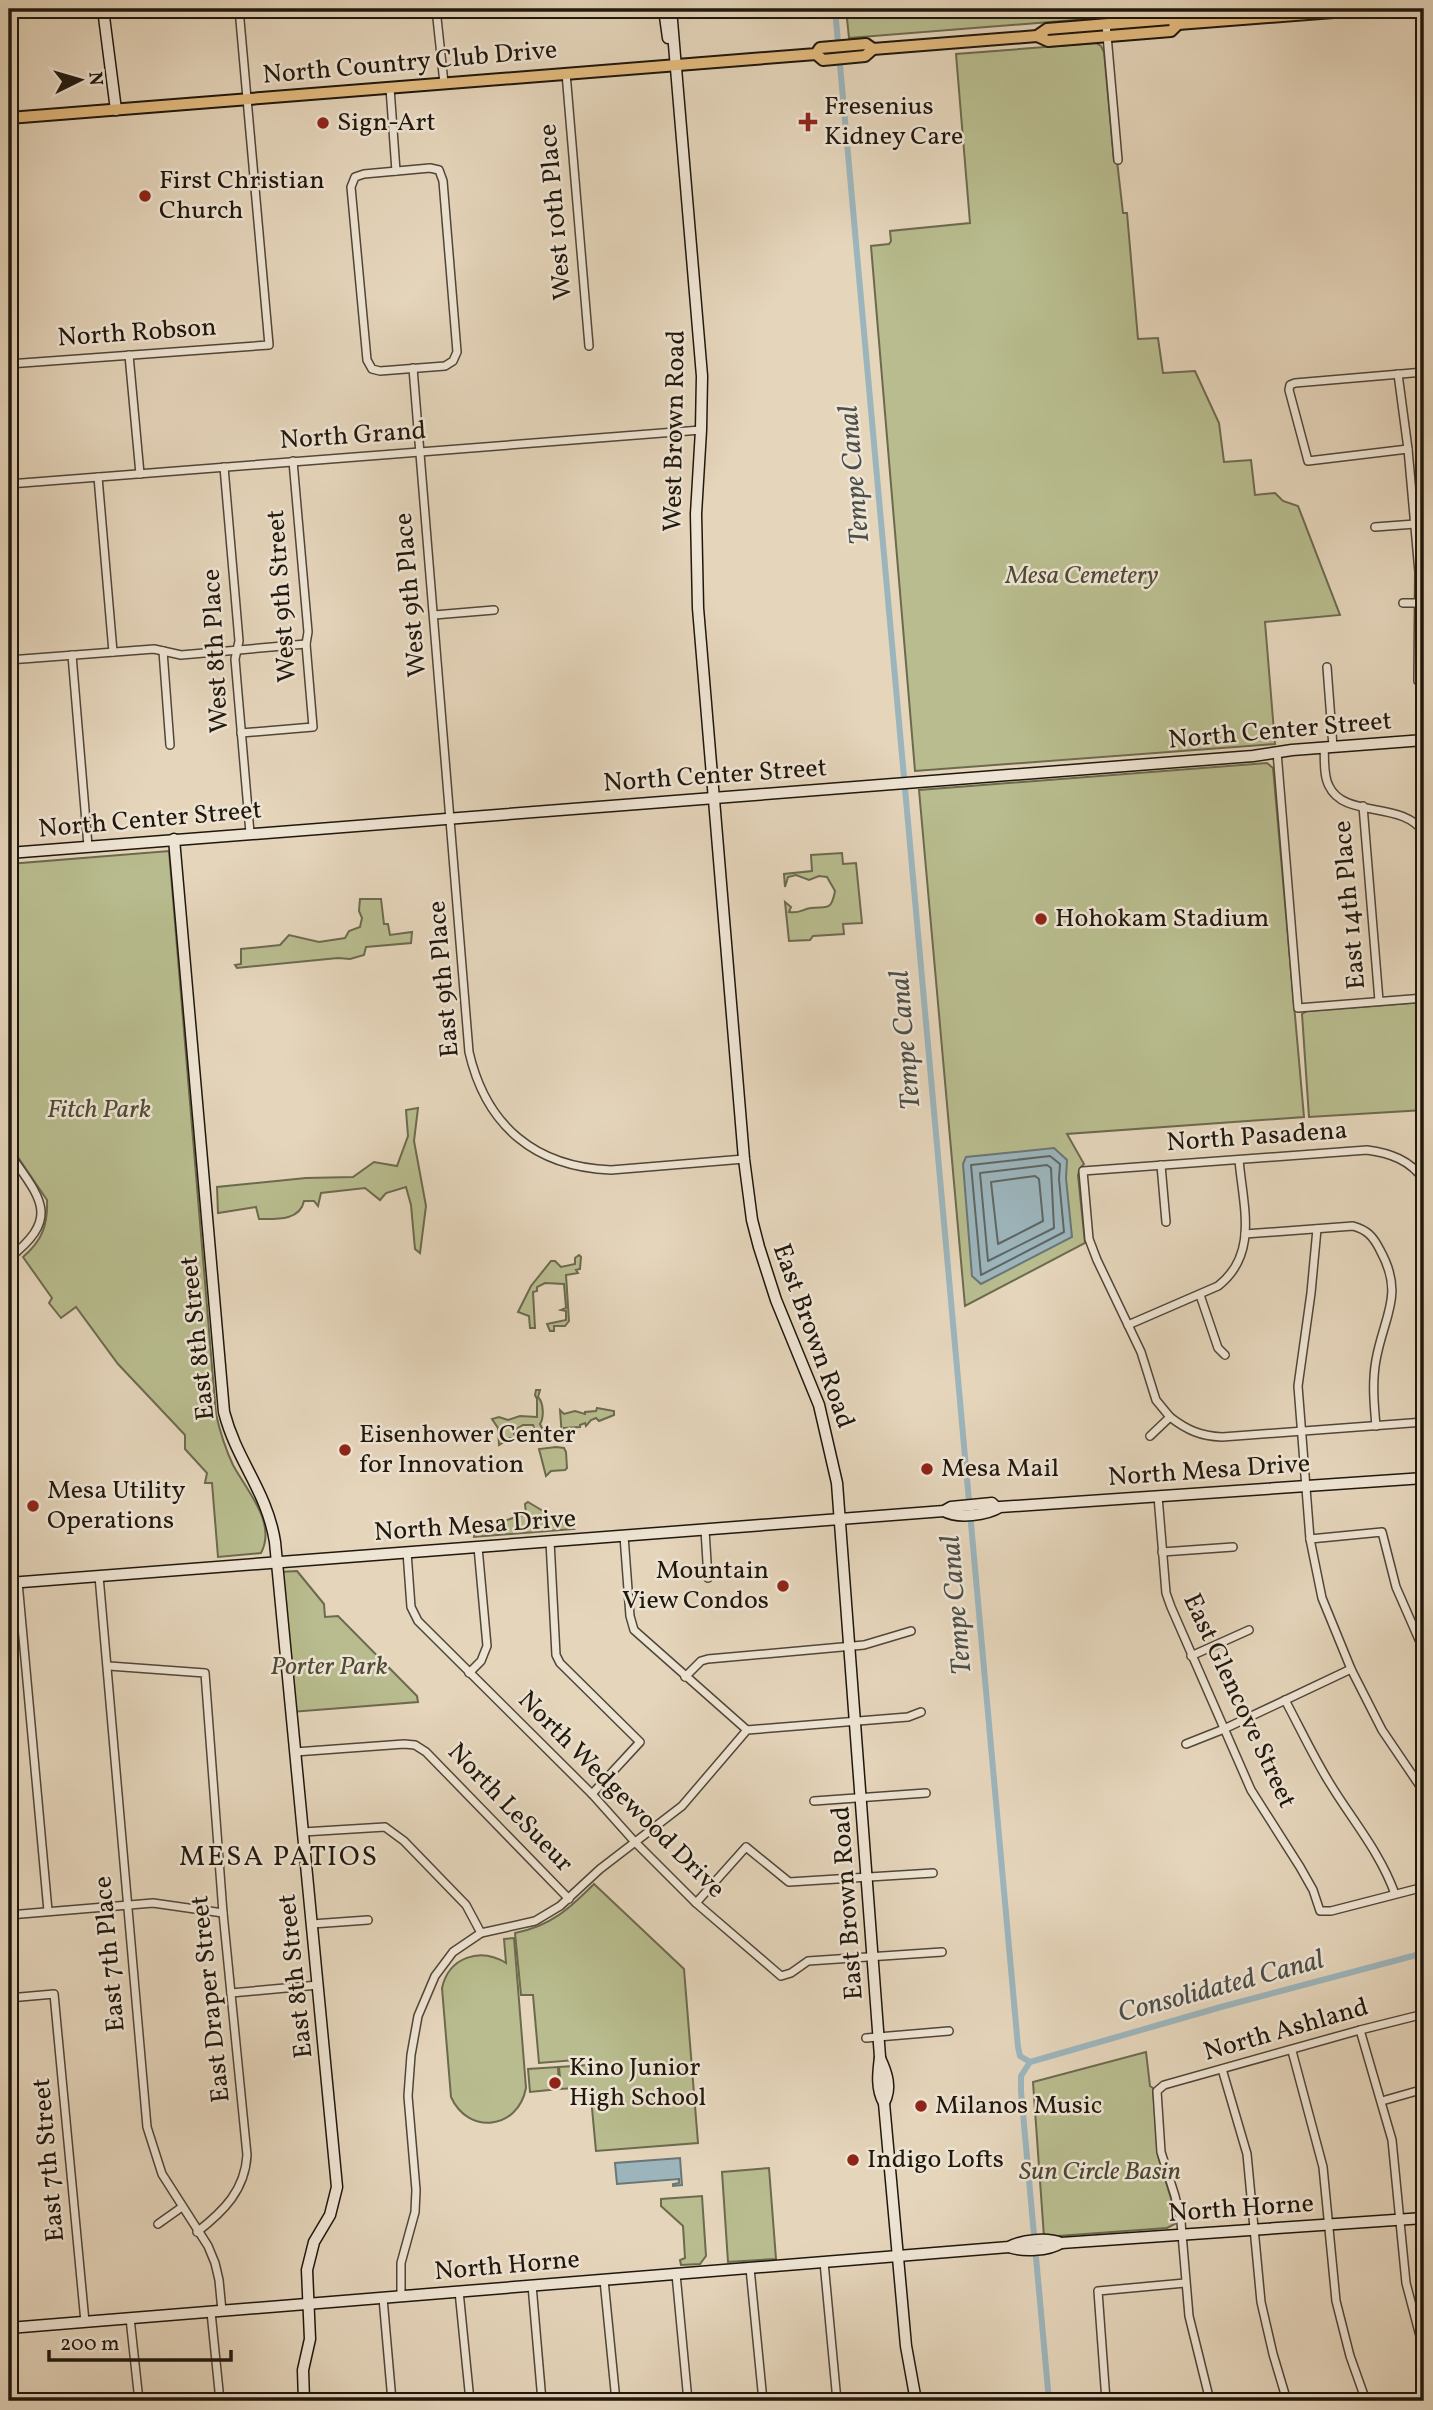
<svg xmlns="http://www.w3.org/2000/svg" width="1433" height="2410" viewBox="0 0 1433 2410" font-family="Vollkorn,serif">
<rect width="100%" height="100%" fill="#e5d5bb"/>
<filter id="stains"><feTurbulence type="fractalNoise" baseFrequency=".00286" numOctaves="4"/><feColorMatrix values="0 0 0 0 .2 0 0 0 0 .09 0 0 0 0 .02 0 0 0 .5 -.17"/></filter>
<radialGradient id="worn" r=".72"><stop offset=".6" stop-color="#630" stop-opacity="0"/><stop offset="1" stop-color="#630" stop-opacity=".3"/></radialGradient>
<g fill="#b8bc8e" stroke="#6c6a4e" stroke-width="2">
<polygon points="846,9 1170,9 1163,13 849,38"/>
<polygon points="1096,43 1101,46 1104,52 1114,161 1117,161 1123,213 1127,213 1138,339 1158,338 1163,373 1195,371 1219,423 1224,462 1251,460 1255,495 1275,493 1283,501 1298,506 1340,615 1265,622 1275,744 915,771 871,246 889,244 891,241 890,231 970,223 956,54"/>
<polygon points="1267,763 1273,768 1304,1117 1067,1134 1084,1164 1080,1168 1078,1175 1085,1243 965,1306 919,790"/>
<path d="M169 851 216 1414C220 1432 225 1448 233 1465 247 1491 277 1523 261 1553L218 1557 212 1483H205L207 1473 185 1449V1435L118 1364 76 1307 61 1318 49 1303 52 1298 23 1257C42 1241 48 1225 47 1200L9 1144V864Z"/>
<path d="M842 853 843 864 856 863 862 923 843 924 844 934 813 936 810 940 789 941 785 902 791 907 789 912C800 914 802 909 811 908 827 906 831 912 835 891L827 877 819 876 809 880 796 875 788 877 785 887 784 874 812 871 811 855Z"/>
<polygon points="360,899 381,899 384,924 388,924 390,935 412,932 411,943 366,947 364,955 350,959 338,958 237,968 235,965 241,964 241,949 280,945 289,935 319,942 345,938 349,931 360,927 362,918 359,911"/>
<polygon points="1424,1002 1424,1110 1309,1117 1302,1014 1307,1011"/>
<path d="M418 1108 414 1141 426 1206 420 1253 415 1249 411 1205 406 1187 386 1193 380 1200 365 1188 321 1193 318 1206 314 1201H304C300 1221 276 1219 259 1219L256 1207 218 1213 217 1187 306 1178 353 1177 374 1162 397 1166 408 1136 406 1110Z"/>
<polygon points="579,1255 581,1257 580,1269 576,1270 578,1273 566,1275 569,1321 565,1326 554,1326 554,1331 550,1331 547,1324 566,1320 566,1311 561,1310 566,1308 564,1284 545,1283 537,1287 537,1291 533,1292 535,1328 530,1328 529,1316 518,1312 531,1286 551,1261 555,1261 561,1267 575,1264 575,1258"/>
<path d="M536 1390H540L538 1397C544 1403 544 1418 540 1424L543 1430V1438L539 1441 533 1425H523L515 1430 514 1434 517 1438H510L499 1445 498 1428 492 1419 499 1417 508 1420 520 1416 537 1417V1399L535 1395Z"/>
<polygon points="597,1408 614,1411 614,1415 599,1421 596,1418 591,1420 586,1426 585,1423 580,1425 580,1427 564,1428 564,1437 562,1437 560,1410 564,1414 575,1411 585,1414 585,1412 596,1411"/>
<polygon points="556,1447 564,1448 566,1452 567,1468 565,1470 551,1471 546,1476 539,1449"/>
<polygon points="528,1502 573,1529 474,1537 475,1530 526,1514 525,1504"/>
<polygon points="297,1571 324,1604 325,1617 338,1616 417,1696 418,1702 291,1712 279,1572"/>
<path d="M594 1884 684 1969 698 2143 596 2151 590 2087 561 2089 559 2067 588 2065V2059L539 2063 533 1995H521L515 1933C551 1926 570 1908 594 1884Z"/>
<path d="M514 1938 526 2088C518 2130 468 2135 451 2097L442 1988C449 1957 480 1947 506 1963L504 1939Z"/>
<polygon points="1146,2052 1150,2086 1153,2088 1158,2156 1173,2205 1175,2224 1167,2228 1044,2237 1033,2082"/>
<polygon points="558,2067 559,2089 530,2092 528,2069"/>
<polygon points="769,2168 776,2259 728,2262 722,2172"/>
<polygon points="702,2196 706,2256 700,2264 681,2265 680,2260 685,2258 683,2226 661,2206 661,2199"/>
</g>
<g fill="#9cb5bc" stroke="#6a7676" stroke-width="2">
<polygon points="1054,1148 1067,1160 1066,1178 1072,1237 981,1284 972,1276 963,1164 966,1157"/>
<polygon points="680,2158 682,2185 673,2186 673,2184 679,2183 679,2179 617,2184 615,2163"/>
</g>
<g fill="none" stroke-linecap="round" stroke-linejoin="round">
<g stroke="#5e6664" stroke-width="2">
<polygon points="1050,1156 1060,1164 1059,1179 1064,1232 981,1275 971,1165"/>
<polygon points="1047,1165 1051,1168 1054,1228 988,1261 980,1173"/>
<polygon points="1035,1176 1039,1179 1043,1221 998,1244 991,1182"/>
</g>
<g stroke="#9cb5bc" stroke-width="6">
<polyline points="835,9 1018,2047 1020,2056 1030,2062"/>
<polyline points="1030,2062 1221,2007 1424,1953"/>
<polyline points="1030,2062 1021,2076 1021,2091 1049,2401"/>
</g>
<g stroke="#504638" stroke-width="10">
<g id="street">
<polyline points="436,9 444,83"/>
<polyline points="1177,9 1178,24"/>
<polyline points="1106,24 1118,160"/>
<polyline points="566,73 589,346"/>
<polyline points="390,88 396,171"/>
<polygon points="430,168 439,170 443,181 457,352 453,361 445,366 380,371 372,369 367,360 351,187 355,177 364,174"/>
<polyline points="129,355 140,474"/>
<polyline points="9,364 269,345 239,9"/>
<path d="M413 368 469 1052C486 1126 535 1167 611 1170L744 1159"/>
<polyline points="1398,374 1408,449 1419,572 1418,681 1424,681"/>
<polyline points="1408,449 1308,461 1289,390 1290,385 1295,383 1424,372"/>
<polyline points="224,467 239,641 235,659 250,833"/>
<polyline points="98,477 113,652"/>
<polyline points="9,484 701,430"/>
<polyline points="1375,527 1415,524"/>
<polyline points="1403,603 1419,603"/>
<polyline points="434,615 494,610"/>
<polyline points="163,651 170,745"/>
<polyline points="72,655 88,846"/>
<polyline points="9,660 154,649 181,655 306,644"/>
<polyline points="1327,667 1333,747"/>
<polyline points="241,733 313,727 306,644 308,632 293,461"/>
<path d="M1324 747C1325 759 1323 775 1329 786 1344 819 1403 800 1424 833"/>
<polyline points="1277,752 1298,1008 1424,998"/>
<polyline points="1363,806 1379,1001"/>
<path d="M9 1153C40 1198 62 1217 9 1258"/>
<polyline points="1161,1165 1166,1222"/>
<polyline points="1317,1229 1311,1293 1298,1386 1310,1539 1322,1598 1351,1669 1382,1730 1424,1792"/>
<path d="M1245 1234 1353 1226C1367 1230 1373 1236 1380 1250 1405 1295 1384 1315 1376 1360 1372 1382 1374 1404 1376 1426"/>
<polyline points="1200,1295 1218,1348 1225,1355"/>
<path d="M1128 1325 1218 1286C1259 1254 1243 1206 1239 1160"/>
<path d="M1170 1417C1187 1430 1200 1436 1222 1437L1424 1422"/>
<path d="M1150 1436 1170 1417 1156 1400 1141 1352 1097 1260 1089 1239 1083 1171 1367 1150C1390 1153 1410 1160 1424 1180"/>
<polyline points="1158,1496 1166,1593 1171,1607 1251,1790 1300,1867 1313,1890 1320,1911 1331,1911 1424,1887"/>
<polyline points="705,1530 708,1578"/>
<polyline points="624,1536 630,1616 634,1630 747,1730"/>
<polyline points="1310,1539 1382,1532 1396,1587 1424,1651"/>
<polyline points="550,1541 556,1655 560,1663 640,1742 592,1794"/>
<polyline points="407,1552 411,1607 418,1621 592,1794 634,1841 696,1903 781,1976 791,1973 808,1961 942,1952"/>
<polyline points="1162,1552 1233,1547"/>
<polyline points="99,1576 147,2127 162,2174 208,2246 215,2263 219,2280 222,2311"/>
<polyline points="18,1582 48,1911"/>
<polyline points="1191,1656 1249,1630"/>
<path d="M109 1666 205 1673 223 1913 247 2155C245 2190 224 2211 197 2232"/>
<polyline points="469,1673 481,1661 487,1646 478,1547"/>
<polyline points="685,1677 701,1661 708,1659 864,1645 911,1631"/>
<path d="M1285 1700C1300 1728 1313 1756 1329 1782 1352 1820 1380 1852 1395 1894"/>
<polyline points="1186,1744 1224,1729 1351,1669"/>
<polyline points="295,1752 404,1744 415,1745 426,1752 569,1899"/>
<polyline points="814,1801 926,1793"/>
<polyline points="303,1832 385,1827 404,1841 466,1905 481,1933"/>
<polyline points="696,1903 746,1847 789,1882 933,1873"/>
<polyline points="9,1915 153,1903 223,1913"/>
<polyline points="312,1924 368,1920"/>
<polyline points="231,1993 318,1985"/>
<polyline points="9,1998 54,1994 85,2322"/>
<polyline points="1360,2030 1392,2140 1406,2283 1424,2351"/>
<polyline points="866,2038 949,2031"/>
<polyline points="1292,2051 1323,2167 1336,2301 1350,2356 1366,2401"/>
<polyline points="1222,2069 1247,2154 1261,2302 1273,2354 1287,2401"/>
<polyline points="1382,2101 1424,2089"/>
<polyline points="158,2224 182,2207"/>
<polyline points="824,2262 837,2401"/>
<polyline points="750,2268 763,2401"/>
<polyline points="676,2274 688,2401"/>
<polyline points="604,2280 616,2401"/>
<polyline points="532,2285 542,2401"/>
<polyline points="9,2291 12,2328"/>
<polyline points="459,2291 470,2401"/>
<polyline points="401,2296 401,2263 415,2212 416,2190 408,2096 411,2055 418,2016 435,1976 453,1952 481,1933 535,1921 560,1906 600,1869 682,1806 747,1730 908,1717 921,1712"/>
<polyline points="383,2298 392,2401"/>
<polyline points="211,2312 220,2401"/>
<polyline points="130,2318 139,2401"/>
<polyline points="1106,2401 1098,2291 1185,2283"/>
<polyline points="1210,2401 1189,2316 1181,2222 1175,2196 1161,2152 1157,2091 1164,2085 1360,2030 1424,2014"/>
</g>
</g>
<g stroke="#1f170d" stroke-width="13">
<g id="secondary">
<polyline points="103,9 116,110"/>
<polyline points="664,9 668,38"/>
<path d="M671 9 702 376 701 430 696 514 698 608 744 1159 752 1220 759 1247 776 1300 819 1405 837 1483 880 2057C878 2073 876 2089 884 2103L906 2346 916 2401"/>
<path d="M174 839 224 1412C237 1462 267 1491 275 1542L337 2187 330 2215 314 2242 307 2270 310 2339 303 2370 304 2401"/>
<polyline points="9,853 1253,756 1292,750 1424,740"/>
<path d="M944 1511C958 1519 987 1515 1000 1507L1424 1478"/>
<polyline points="9,1583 944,1511 951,1507 992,1503 997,1508"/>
<path d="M880 2058C887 2073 892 2088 884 2103"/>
<path d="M1009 2247C1023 2252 1048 2251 1061 2243"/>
<path d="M9 2328 1009 2247C1022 2240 1047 2237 1061 2243L1424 2218"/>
</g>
</g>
<g stroke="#1f170d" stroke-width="14">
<g id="primary">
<polyline points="1037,36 1048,41 1171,31 1178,24"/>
<polyline points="816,54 823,60 865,56 873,49"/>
<polyline points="9,118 816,54 820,48 866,44 873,49 1037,36 1047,29 1170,19 1178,24 1372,9"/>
</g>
</g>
<use href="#street" stroke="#eee4d3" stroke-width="7"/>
<use href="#secondary" stroke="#eee4d3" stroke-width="10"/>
<use href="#primary" stroke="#e2ba7e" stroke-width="10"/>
</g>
<g fill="#8f2418" stroke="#eee4d3" stroke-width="2.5">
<path d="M804.5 111.5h7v7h7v7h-7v7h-7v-7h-7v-7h7z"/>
<circle cx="323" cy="123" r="7"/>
<circle cx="145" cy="196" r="7"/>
<circle cx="1041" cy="919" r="7"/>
<circle cx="345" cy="1450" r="7"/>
<circle cx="927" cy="1469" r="7"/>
<circle cx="33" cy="1506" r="7"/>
<circle cx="783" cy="1586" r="7"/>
<circle cx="555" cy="2083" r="7"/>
<circle cx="921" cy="2106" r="7"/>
<circle cx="853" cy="2160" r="7"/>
</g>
<g text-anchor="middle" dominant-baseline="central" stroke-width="5" stroke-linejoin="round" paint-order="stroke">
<g font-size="26" fill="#1f170d" stroke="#eee4d3">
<text transform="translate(410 63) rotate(-5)">North Country Club Drive</text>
<text transform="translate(556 212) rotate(-95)">West 10th Place</text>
<text transform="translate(137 333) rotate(-4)">North Robson</text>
<text transform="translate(675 431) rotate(-89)">West Brown Road</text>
<text transform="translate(353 436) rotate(-4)">North Grand</text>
<text transform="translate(411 595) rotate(-95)">West 9th Place</text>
<text transform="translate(282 596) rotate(-94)">West 9th Street</text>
<text transform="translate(216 651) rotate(-93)">West 8th Place</text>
<text transform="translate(1280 731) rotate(-5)">North Center Street</text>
<text transform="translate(715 776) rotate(-4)">North Center Street</text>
<text transform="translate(150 820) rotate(-5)">North Center Street</text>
<text transform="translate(1350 905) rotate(-95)">East 14th Place</text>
<text transform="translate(444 979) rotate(-95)">East 9th Place</text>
<text transform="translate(1257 1137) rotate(-4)">North Pasadena</text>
<text transform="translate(813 1336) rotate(70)">East Brown Road</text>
<text transform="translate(198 1338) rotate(-96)">East 8th Street</text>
<text transform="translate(1209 1471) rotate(-4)">North Mesa Drive</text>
<text transform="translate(475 1526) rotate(-4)">North Mesa Drive</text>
<text transform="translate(1239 1701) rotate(65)">East Glencove Street</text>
<text transform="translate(621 1795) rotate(45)">North Wedgewood Drive</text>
<text transform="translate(510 1808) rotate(46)">North LeSueur</text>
<text transform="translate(848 1903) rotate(-94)">East Brown Road</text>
<text transform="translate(110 1954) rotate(-95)">East 7th Place</text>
<text transform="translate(296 1976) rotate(-96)">East 8th Street</text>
<text transform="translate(211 1999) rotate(-96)">East Draper Street</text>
<text transform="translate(1286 2030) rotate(-16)">North Ashland</text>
<text transform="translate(49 2160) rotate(-95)">East 7th Street</text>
<text transform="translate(1241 2209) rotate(-4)">North Horne</text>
<text transform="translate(507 2266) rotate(-5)">North Horne</text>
</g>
<g font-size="26" fill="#1f170d" stroke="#eee4d3" text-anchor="start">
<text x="824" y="107">Fresenius<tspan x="824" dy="30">Kidney Care</tspan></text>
<text x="337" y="123">Sign-Art</text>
<text x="159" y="181">First Christian<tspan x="159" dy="30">Church</tspan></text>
<text x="1055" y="919">Hohokam Stadium</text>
<text x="359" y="1435">Eisenhower Center<tspan x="359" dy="30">for Innovation</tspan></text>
<text x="941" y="1469">Mesa Mail</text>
<text x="47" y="1491">Mesa Utility<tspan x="47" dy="30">Operations</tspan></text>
<text x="769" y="1571" text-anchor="end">Mountain<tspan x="769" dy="30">View Condos</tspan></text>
<text x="569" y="2068">Kino Junior<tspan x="569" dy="30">High School</tspan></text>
<text x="935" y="2106">Milanos Music</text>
<text x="867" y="2160">Indigo Lofts</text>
</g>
<g font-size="26" font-style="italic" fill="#4d4934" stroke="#eee4d3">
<text x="1082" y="576">Mesa Cemetery</text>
<text x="99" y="1110">Fitch Park</text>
<text x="329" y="1667">Porter Park</text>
<text x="1100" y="2172">Sun Circle Basin</text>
</g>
<g font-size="28" font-style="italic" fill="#4b4e4a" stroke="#eee4d3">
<text transform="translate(855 475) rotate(-95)">Tempe Canal</text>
<text transform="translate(906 1040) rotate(-95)">Tempe Canal</text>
<text transform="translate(957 1605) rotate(-95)">Tempe Canal</text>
<text transform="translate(1221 1987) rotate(-15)">Consolidated Canal</text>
</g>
<g font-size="28" letter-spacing="2" fill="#1f170d" stroke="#eee4d3">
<text x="279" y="1857">MESA PATIOS</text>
</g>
</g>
<rect width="1433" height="2410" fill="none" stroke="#e5d5bb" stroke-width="35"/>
<rect x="10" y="10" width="1412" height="2389" fill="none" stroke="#1f170d" stroke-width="3.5"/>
<rect x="18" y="18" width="1398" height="2375" fill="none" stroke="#1f170d" stroke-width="2"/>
<g transform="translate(80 80) rotate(85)" stroke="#eee4d3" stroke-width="5" paint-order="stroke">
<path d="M0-5L12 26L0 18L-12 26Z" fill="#1f170d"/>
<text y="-10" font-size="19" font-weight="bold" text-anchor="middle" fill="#1f170d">N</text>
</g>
<path d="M49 2350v10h182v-10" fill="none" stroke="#1f170d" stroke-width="3.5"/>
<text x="60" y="2350" font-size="21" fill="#1f170d" stroke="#eee4d3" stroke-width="5" paint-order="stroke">200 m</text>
<rect width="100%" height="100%" filter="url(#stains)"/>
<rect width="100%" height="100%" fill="url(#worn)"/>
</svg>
